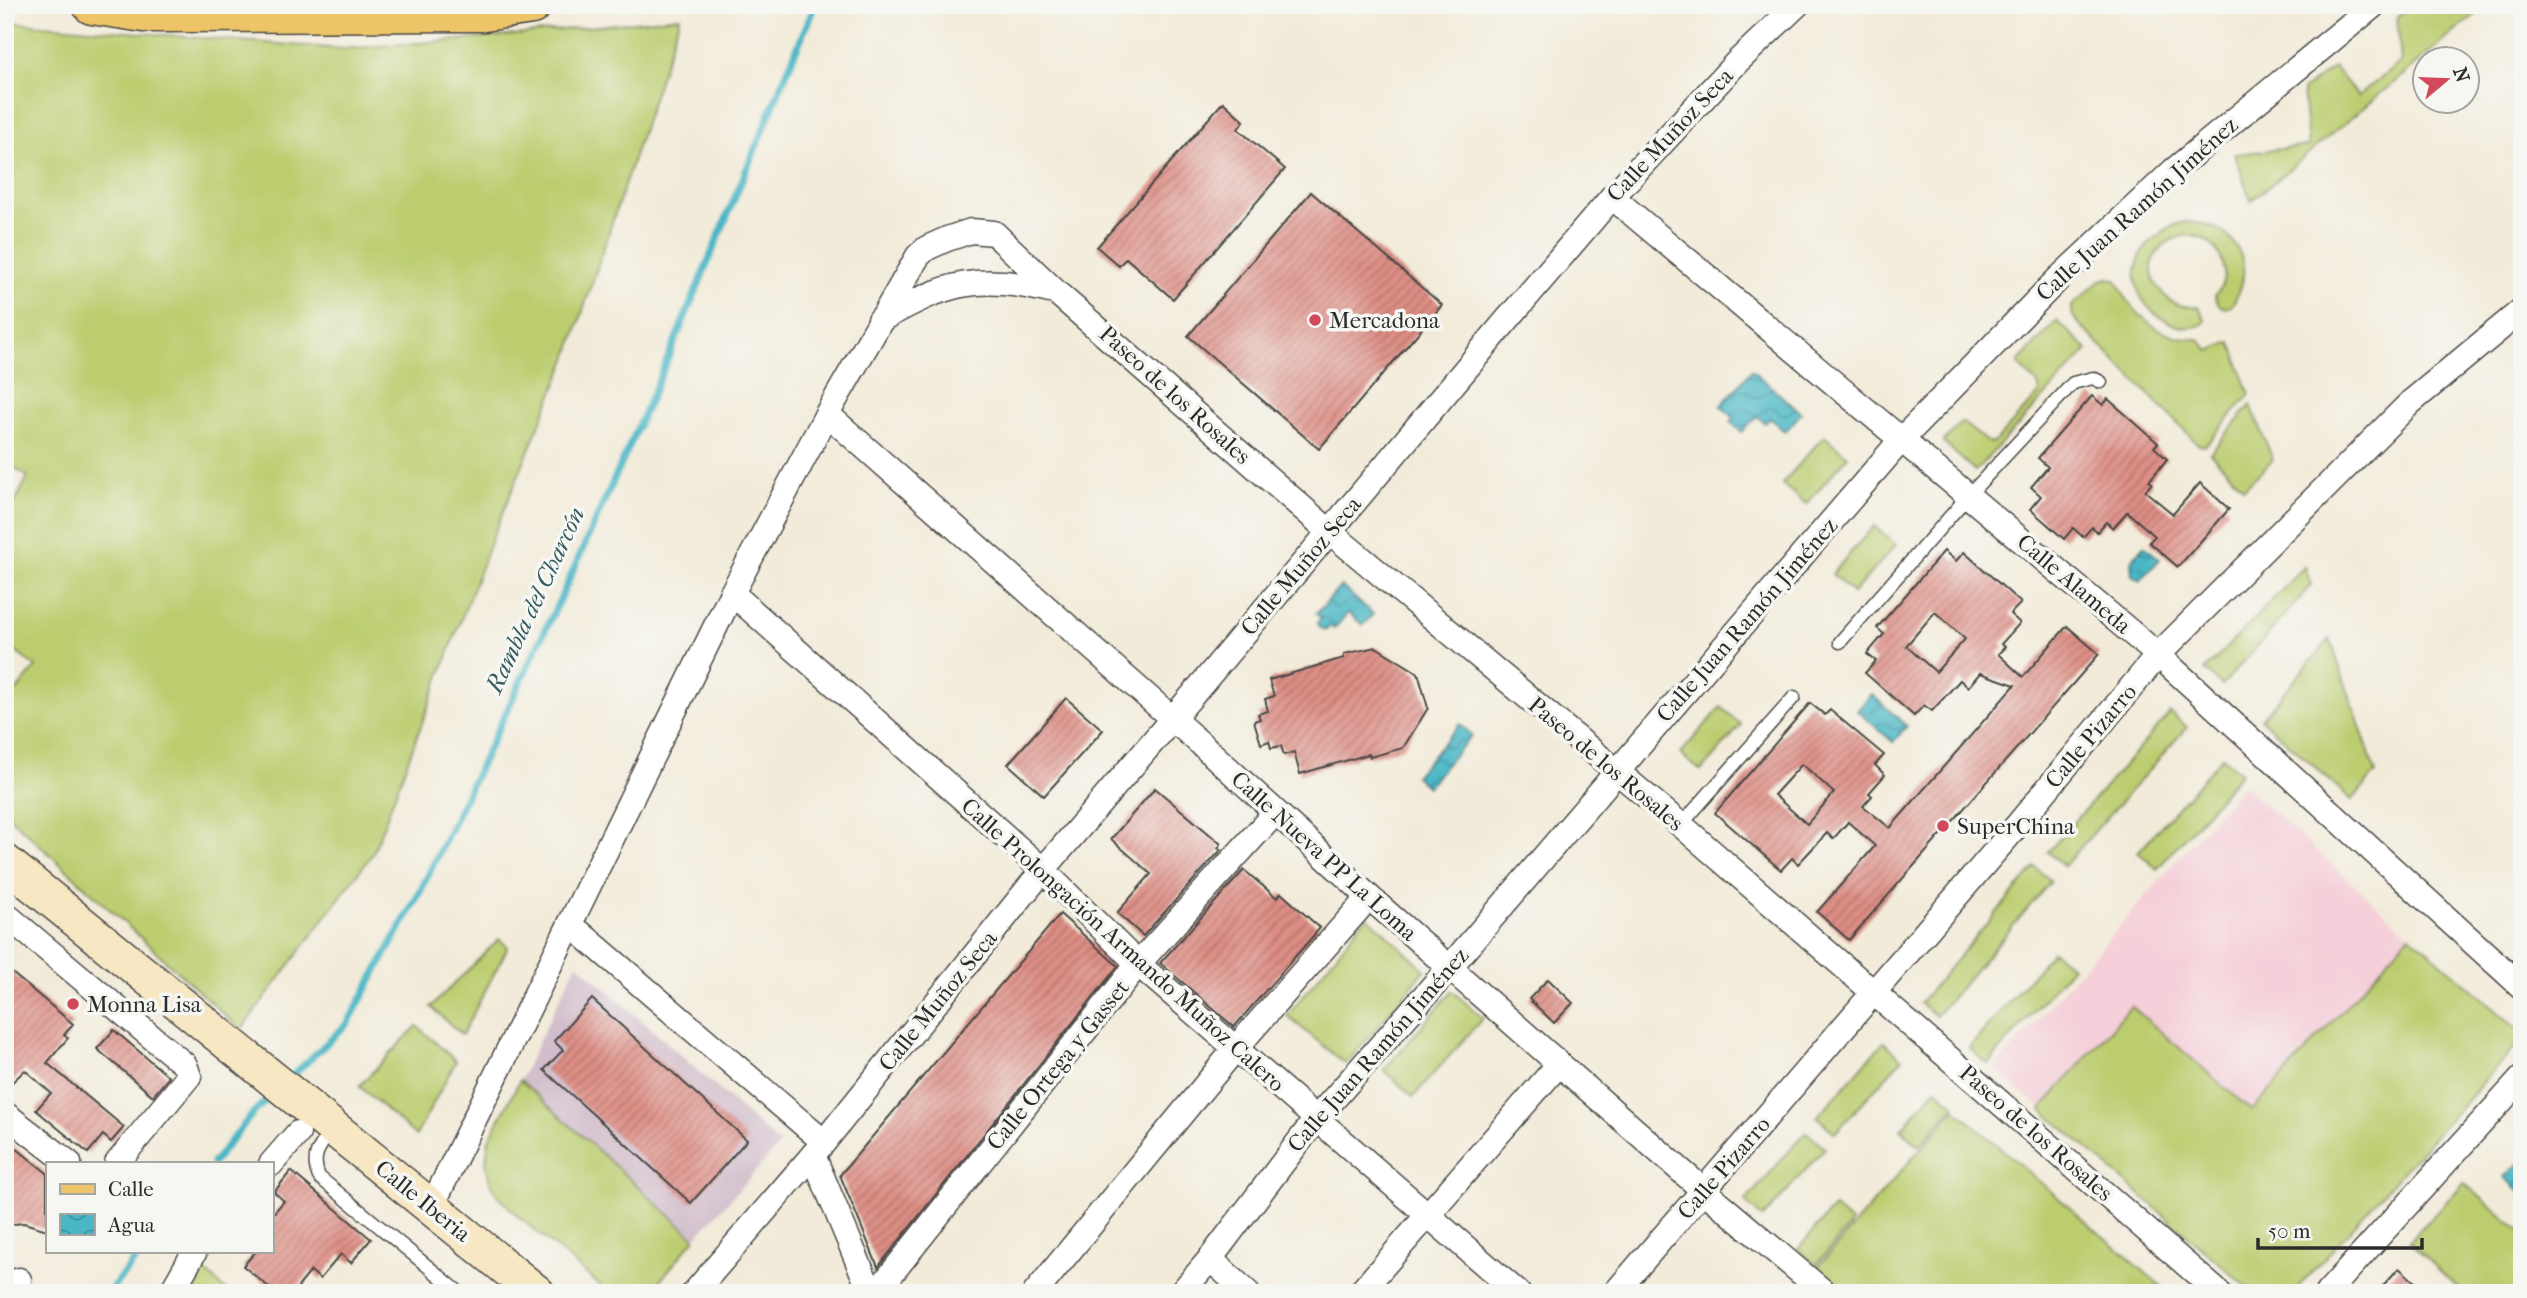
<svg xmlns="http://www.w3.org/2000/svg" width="2527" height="1298" viewBox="0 0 2527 1298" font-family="'IM FELL French Canon',serif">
<defs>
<pattern id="water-waves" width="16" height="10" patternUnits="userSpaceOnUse" patternTransform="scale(1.75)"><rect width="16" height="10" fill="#4ab7c6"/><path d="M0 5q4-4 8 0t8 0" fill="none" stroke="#3e95a1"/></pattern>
<pattern id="building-hatch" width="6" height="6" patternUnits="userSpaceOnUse" patternTransform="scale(1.75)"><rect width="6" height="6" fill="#de8e85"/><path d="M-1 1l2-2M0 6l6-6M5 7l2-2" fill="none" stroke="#b4746d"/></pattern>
</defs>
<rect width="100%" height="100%" fill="#f6f6f2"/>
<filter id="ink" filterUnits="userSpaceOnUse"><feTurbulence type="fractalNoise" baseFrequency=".0143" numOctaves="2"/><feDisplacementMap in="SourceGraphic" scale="14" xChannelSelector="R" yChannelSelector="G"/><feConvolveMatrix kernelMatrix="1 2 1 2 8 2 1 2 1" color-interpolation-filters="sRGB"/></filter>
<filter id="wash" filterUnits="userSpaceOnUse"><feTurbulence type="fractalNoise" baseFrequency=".00686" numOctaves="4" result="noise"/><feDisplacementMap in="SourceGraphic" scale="28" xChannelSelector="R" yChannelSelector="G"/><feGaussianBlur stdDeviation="1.57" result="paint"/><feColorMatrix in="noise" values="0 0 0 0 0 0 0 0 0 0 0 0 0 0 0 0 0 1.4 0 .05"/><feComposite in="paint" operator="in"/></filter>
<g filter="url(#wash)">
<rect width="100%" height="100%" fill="#f2ebd9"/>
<polygon fill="#f5cfd9" points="2243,785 2410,935 2160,1213 2101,1159 1995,1069"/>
<polygon fill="#d1bdcb" points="577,963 780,1144 695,1238 520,1080"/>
<g fill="#bccd6f" stroke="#747c4d" stroke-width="2">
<polygon points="2412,5 2487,5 2251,201 2235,154 2308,146 2303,90 2334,67 2358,96 2401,62 2397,17"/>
<polygon points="680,17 567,359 490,543 373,853 241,1030 5,813 5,705 36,667 5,644 5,521 28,477 5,461 5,22 342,49 506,36"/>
<path d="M2184 222C2233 220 2261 265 2231 306L2225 308 2219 305 2215 296C2225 284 2227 271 2220 256 2198 211 2127 250 2161 291 2171 304 2183 308 2199 307L2205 319 2204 323C2185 336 2153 317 2143 300 2122 265 2151 231 2184 222Z"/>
<path d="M2108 278 2115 279C2119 285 2122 292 2126 298 2143 323 2169 340 2199 339L2209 351 2231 342 2250 394 2205 446 2199 445 2076 321 2072 314V306L2101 280Z"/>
<polygon points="2057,321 2088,350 1975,471 1943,442 1962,422 1987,442 1992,443 1997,440 2040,393 2038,384 2019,366 2019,361"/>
<polygon points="2251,405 2273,460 2244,488 2210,453"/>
<polygon points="1824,436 1848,456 1806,504 1782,484"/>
<polygon points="1874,526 1896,545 1853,593 1832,574"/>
<polygon points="2305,566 2311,586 2222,685 2205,670"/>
<polygon points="2330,639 2376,773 2352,800 2261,719"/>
<polygon points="1721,707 1741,725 1701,771 1680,754"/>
<polygon points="2170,713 2187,727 2064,866 2048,852"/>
<polygon points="2222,757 2241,773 2157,869 2138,852"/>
<polygon points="2035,867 2051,881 1936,1016 1920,1003"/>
<polygon points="1367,916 1425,970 1346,1064 1287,1016"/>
<polygon points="2410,935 2522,1033 2522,1039 2293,1293 2254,1293 2041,1109 2131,1006 2252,1111"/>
<polygon points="499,939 508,947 462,1035 431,1007"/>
<polygon points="2053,951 2072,967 1988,1064 1969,1048"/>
<polygon points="1452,991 1483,1018 1413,1097 1384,1070"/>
<polygon points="417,1026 456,1061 416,1136 359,1086"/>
<polygon points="1884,1042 1902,1059 1835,1133 1817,1117"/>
<polygon points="520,1080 695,1238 650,1293 609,1293 519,1217 497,1195 489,1178 486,1161 489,1139"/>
<polygon points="1936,1089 1955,1105 1919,1146 1901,1129"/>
<polygon points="1955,1109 2169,1293 1848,1293 1818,1267"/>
<polygon points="1806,1132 1825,1148 1763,1218 1745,1202"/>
<polygon points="2464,1183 2522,1233 2522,1293 2463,1293 2409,1241"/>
<polygon points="1834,1207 1852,1223 1816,1265 1798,1249"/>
<polygon points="198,1265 229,1293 183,1293"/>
</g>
<g fill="url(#water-waves)" stroke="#3a7178" stroke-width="2">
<polygon points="1752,370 1801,413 1785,432 1770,418 1765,423 1757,416 1742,432 1731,422 1734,418 1721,406"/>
<polygon points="2144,546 2160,559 2140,581 2132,575 2131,561"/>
<polygon points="1341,586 1373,614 1363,625 1348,613 1334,629 1330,626 1326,630 1320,628 1317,623 1321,618 1316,614"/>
<polygon points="1871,694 1907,726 1893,742 1857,711"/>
<polygon points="1460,724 1472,735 1427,787 1415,776"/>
<polygon points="2518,1164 2522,1167 2522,1193 2505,1177"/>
</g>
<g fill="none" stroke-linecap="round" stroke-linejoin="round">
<g stroke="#4ab7c6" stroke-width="7">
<polyline points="288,1080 348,1023 420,892 563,593 658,382 815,5"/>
<polyline points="213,1163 254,1112 274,1093"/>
<polyline points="108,1293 142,1251"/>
</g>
</g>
<g id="blocks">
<g fill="url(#building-hatch)" fill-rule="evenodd">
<polygon points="1223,102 1244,121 1238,129 1285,169 1173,299 1126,258 1119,266 1097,247"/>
<polygon points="1311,192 1442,305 1319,449 1188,336"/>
<polygon points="2092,396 2103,405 2108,399 2158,443 2154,447 2167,459 2149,481 2152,483 2145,491 2173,514 2200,483 2229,509 2178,567 2149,542 2155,536 2127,512 2113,528 2106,522 2097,532 2092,527 2083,537 2073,528 2064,539 2030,509 2041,496 2031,487 2048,467 2038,458"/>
<path d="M1944 551 1956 561 1964 552 2021 603 2010 614 2020 623 2001 644 2005 647 1998 654 2023 677 2067 626 2099 654 1849 940 1817 912 1875 846 1848 822 1833 839 1827 833 1798 864 1792 858 1781 870 1715 813 1810 703 1825 715 1830 710 1884 755 1875 765 1885 775 1869 793 1872 796 1863 806 1890 828 2015 685 1980 673 1968 687 1960 680 1932 711 1924 705 1914 716 1865 673 1876 661 1867 654 1884 634 1877 628ZM1935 612 1965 639 1936 672 1906 646ZM1802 764 1834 793 1807 824 1774 795Z"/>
<polygon points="1376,647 1418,673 1428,708 1403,748 1370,757 1369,754 1300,774 1294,752 1284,755 1281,746 1271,748 1269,741 1261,744 1254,721 1260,719 1258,714 1268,711 1265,699 1274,696 1269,680 1344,658 1344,654"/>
<polygon points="1066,698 1103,730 1044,796 1008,764"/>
<polygon points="1155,788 1221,844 1218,848 1221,850 1143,936 1117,913 1151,874 1111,839"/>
<polygon points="1244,870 1277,898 1281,893 1320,928 1234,1027 1160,963"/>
<polygon points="1060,914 1118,966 878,1267 840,1175"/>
<polygon points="5,967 73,1024 64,1035 68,1038 47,1063 124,1127 111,1142 103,1135 88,1153 36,1110 51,1093 25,1070 5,1089"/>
<polygon points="1548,979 1573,1003 1554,1023 1529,999"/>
<polygon points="592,999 747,1140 691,1203 544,1070 563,1050 554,1041"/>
<polygon points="114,1030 169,1077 153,1096 97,1049"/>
<polygon points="5,1139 47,1173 47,1230 24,1223 5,1225"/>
<polygon points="291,1171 371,1239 351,1263 341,1254 320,1279 311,1271 293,1293 276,1293 243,1266 256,1251 271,1251 271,1216 284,1201 274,1192"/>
<polygon points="2399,1268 2427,1293 2376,1293"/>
</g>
</g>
</g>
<g filter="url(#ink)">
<use href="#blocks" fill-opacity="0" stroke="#494845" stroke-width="2"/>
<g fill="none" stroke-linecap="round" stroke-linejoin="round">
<g stroke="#494845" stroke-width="15">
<g id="lane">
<polyline points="1840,642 1968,496 2073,383 2093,378 2101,382"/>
<polyline points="1681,825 1794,697"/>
<path d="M333 1129C320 1146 310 1155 319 1177L460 1293"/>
</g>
</g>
<g stroke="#494845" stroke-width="27">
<g id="street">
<polyline points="1612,197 2158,655 2522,987"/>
<path d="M880 320C948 282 976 273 1054 292"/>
<polyline points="827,414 1200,743 1369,897 1703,1190 1825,1293"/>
<polyline points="732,593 1043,870 1138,964 1518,1293"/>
<polyline points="5,914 185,1065 189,1076 117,1163"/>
<polyline points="570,924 824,1142"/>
<polyline points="5,1114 69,1163"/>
<polyline points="813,1155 871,1293"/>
<polyline points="271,1164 298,1133"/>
<polyline points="431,1208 732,593 827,414 918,256 927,248 947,239 971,231 994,233 1057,293 1330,532 1681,825 2219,1293"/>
<polyline points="1210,1259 1248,1293"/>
<polyline points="10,1293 19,1280"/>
<polyline points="171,1293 195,1251"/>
<polyline points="694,1293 824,1142 1043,870 1191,697 1501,327 1612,197 1737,62 1797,5"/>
<polyline points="876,1293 1138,964 1275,813"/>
<polyline points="1035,1293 1235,1049 1369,897"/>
<polyline points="1181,1293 1210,1259 1316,1119 1449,968 1901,440 2059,278 2173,171 2374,5"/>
<polyline points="1360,1293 1559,1064"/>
<polyline points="1615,1293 2010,834 2158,655 2411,402 2522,310"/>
<polyline points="2327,1293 2522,1078"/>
</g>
</g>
<g stroke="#494845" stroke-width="38">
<polyline id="secondary" points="5,862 537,1293"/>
</g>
<g stroke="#494845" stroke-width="41">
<polyline id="primary" points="92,5 144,13 484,12 532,5"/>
</g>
<use href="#lane" stroke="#fff" stroke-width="12"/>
<use href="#street" stroke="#fff" stroke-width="24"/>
<use href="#secondary" stroke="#f8e7c3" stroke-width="35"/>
<use href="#primary" stroke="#eec469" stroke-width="38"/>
</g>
</g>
<g fill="#d1495b" stroke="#f6f6f2" stroke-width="2.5">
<circle cx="1315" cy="320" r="7"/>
<circle cx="1943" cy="826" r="7"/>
<circle cx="73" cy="1004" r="7"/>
</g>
<g text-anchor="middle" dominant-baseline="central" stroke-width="7" stroke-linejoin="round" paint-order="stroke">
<g font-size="23" fill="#2b2b2b" stroke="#f6f6f2">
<text transform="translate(1670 135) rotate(-47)">Calle Muñoz Seca</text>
<text transform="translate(2137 209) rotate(-42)">Calle Juan Ramón Jiménez</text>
<text transform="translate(1175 395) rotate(42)">Paseo de los Rosales</text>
<text transform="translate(1301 566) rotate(-50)">Calle Muñoz Seca</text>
<text transform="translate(2074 584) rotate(40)">Calle Alameda</text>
<text transform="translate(1747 620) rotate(-49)">Calle Juan Ramón Jiménez</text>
<text transform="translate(2091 736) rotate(-50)">Calle Pizarro</text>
<text transform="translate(1606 764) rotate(40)">Paseo de los Rosales</text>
<text transform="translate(1324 856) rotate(42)">Calle Nueva PP La Loma</text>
<text transform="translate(1123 945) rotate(42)">Calle Prolongación Armando Muñoz Calero</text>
<text transform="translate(938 1001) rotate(-51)">Calle Muñoz Seca</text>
<text transform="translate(1378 1050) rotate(-49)">Calle Juan Ramón Jiménez</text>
<text transform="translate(1058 1065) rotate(-51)">Calle Ortega y Gasset</text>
<text transform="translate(2036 1133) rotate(41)">Paseo de los Rosales</text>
<text transform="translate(1724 1168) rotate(-49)">Calle Pizarro</text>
<text transform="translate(423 1201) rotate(39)">Calle Iberia</text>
</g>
<g font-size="23" fill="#2b2b2b" stroke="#f6f6f2" text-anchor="start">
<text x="1329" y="320">Mercadona</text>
<text x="1957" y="826">SuperChina</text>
<text x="87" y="1004">Monna Lisa</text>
</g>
<g font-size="24" font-style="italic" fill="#365c61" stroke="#f6f6f2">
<text transform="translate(535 600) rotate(-65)">Rambla del Charcón</text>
</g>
</g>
<rect width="2527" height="1298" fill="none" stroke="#f6f6f2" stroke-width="28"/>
<rect x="46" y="1162" width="228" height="91" fill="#f6f6f2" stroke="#a5a5a2" stroke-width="2"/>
<rect x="60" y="1184" width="35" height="10" fill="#eec469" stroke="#a5a5a2" stroke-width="2"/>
<text x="108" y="1196" font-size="21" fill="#2b2b2b">Calle</text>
<rect x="60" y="1214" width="35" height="21" fill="url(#water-waves)" stroke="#a5a5a2" stroke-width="2"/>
<text x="108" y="1232" font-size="21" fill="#2b2b2b">Agua</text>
<g transform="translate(2446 80) rotate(71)"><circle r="33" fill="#f6f6f2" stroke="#a5a5a2" stroke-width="2"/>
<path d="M0-5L12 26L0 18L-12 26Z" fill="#d1495b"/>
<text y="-10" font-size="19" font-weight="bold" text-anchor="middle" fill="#2b2b2b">N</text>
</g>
<path d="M2258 1238v10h164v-10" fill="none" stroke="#2b2b2b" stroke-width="3.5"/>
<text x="2268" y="1238" font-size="21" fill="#2b2b2b" stroke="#f6f6f2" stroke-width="5" paint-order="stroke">50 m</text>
</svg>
